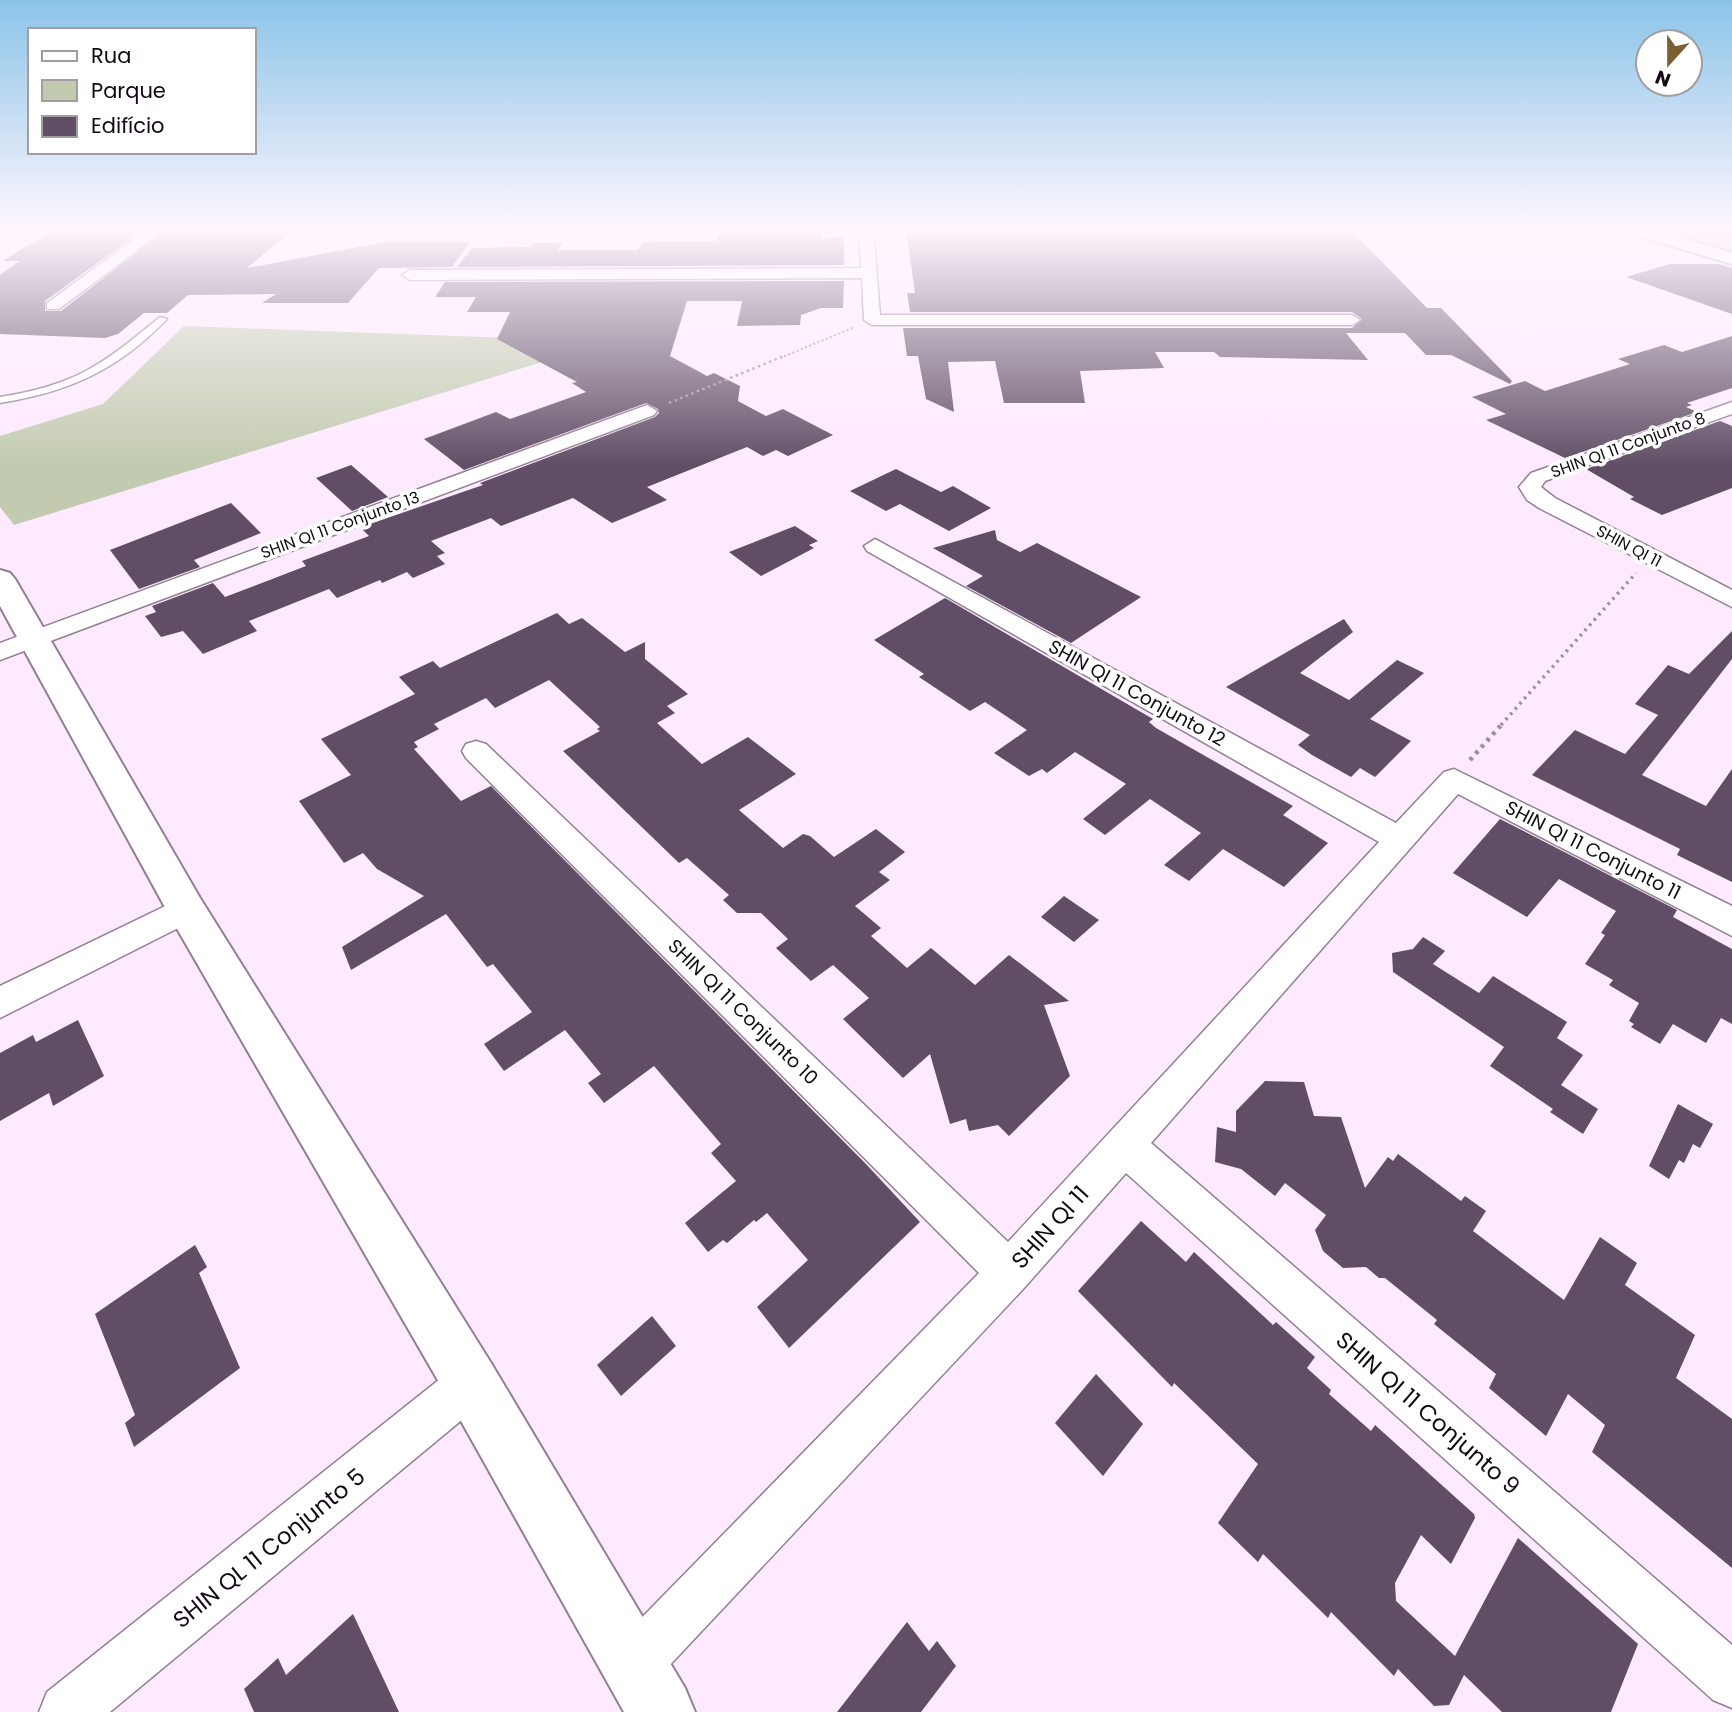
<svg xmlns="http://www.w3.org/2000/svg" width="1732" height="1712" viewBox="0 0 1732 1712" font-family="Poppins,sans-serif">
<rect width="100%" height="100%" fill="#feeafe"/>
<g fill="#c2cbaf">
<polygon points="1648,228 1732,228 1732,252"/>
<polygon points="184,326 590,341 578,351 14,525 0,507 0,436 103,404"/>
</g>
<g fill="#5f4e65">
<polygon points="146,228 45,301 45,311 61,311 168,228 295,228 247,268 385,242 470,242 452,267 379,268 348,303 262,303 276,294 188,295 167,313 144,313 118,334 105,338 0,334 0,275 19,261 3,261 54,229"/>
<polygon points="721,228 822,230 821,238 844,237 844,265 457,267 472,248 530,247 533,243 562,243 558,250 638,250 642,242 717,241"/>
<polygon points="906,228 1349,228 1427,308 1441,308 1512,381 1510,384 1451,355 1426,355 1405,333 1346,333 1368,360 1220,357 1214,352 1155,352 1164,368 1080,371 1085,403 1004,403 995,361 948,362 954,412 926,399 918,356 907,356 903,328 1352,328 1362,319 1352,312 910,312 907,293 915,293"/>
<polygon points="1670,264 1719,264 1732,268 1732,314 1626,277"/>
<polygon points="844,281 843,308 821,308 801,315 800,325 737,326 742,301 687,301 670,356 707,376 714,373 740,386 738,401 766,416 783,409 833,435 788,456 776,450 763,456 747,447 647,487 667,500 612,523 573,498 501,526 491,518 431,541 445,553 437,556 445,564 413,578 407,572 382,583 380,580 337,598 329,589 249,621 257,631 203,654 183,631 161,637 145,616 156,612 152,606 213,583 225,597 306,566 302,561 369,536 363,530 369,528 367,525 483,485 480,483 655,417 659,413 658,409 646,403 464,470 424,439 496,412 510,419 586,392 572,383 577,382 497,339 510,312 467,312 476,297 435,297 445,282"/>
<polygon points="1732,336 1732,388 1687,403 1692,405 1686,407 1697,412 1565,458 1486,420 1506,414 1472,397 1525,381 1545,391 1630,364 1618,359 1664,345 1682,352"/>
<polygon points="1720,421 1732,426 1732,488 1662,515 1630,499 1634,497 1586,469"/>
<polygon points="351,465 372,483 388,497 352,511 316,478"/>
<polygon points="896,469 941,492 953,486 991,508 949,531 900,504 886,511 850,491"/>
<polygon points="231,503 261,533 194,560 200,567 139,589 110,550"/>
<polygon points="795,526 818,541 809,545 814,548 761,576 729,552"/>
<polygon points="995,530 997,540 1020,552 1037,543 1141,597 1071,643 966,586 983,576 933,548"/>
<polygon points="945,598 1153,719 1149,722 1156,728 1293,806 1283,815 1328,843 1284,887 1223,849 1189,881 1164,865 1201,833 1150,799 1105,835 1083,819 1126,784 1075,752 1047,773 1042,769 1029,776 994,753 1027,730 985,702 970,711 919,677 924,674 874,640"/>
<polygon points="557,613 569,624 582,618 625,652 645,642 645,659 688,694 667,706 675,713 657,723 702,764 748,737 796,774 739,810 783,848 803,834 810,836 834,857 876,829 905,852 879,872 890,880 855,906 881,928 871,936 907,968 931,948 975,985 1009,955 1069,1001 1044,1005 1070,1076 1009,1136 998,1125 969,1131 966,1119 950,1124 930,1054 903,1078 843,1019 869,998 833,965 811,981 776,948 788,939 761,913 737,913 723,900 729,895 687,858 679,863 563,751 600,731 597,729 600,727 549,680 495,708 486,698 434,724 439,729 414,742 418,747 414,749 461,801 491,786 866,1164 920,1222 789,1348 757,1307 808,1260 767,1213 756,1222 754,1220 727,1243 723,1240 708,1252 685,1223 736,1181 711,1153 721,1144 654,1066 604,1103 588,1083 601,1074 565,1030 504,1071 484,1044 532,1012 493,964 487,967 446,914 351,970 342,947 424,896 377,869 363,853 344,863 299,801 351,775 321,739 415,694 399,677 433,661 440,668"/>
<polygon points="1344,619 1353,632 1300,673 1349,700 1397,660 1424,673 1370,719 1411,741 1375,777 1360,768 1351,777 1312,755 1298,745 1310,735 1226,687"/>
<polygon points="1732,631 1732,659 1642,775 1706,806 1732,769 1732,882 1677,855 1680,849 1532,775 1575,730 1625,754 1658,715 1635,704 1668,665 1689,674"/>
<polygon points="1500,819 1677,910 1673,917 1732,949 1732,1024 1721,1018 1706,1043 1673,1024 1660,1044 1631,1027 1634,1024 1629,1021 1639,1003 1609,985 1613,980 1585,964 1605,935 1601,933 1616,911 1559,879 1527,917 1453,873"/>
<polygon points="1064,896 1099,920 1074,942 1041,917"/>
<polygon points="1423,937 1445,951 1433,964 1479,993 1493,976 1567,1022 1557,1038 1583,1055 1561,1085 1598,1109 1583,1134 1550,1112 1553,1109 1490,1066 1504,1047 1393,972 1392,953 1413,949"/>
<polygon points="78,1020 104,1076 53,1106 49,1093 0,1121 0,1053 33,1035 36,1042"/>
<polygon points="1265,1081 1304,1082 1314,1116 1341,1117 1365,1188 1388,1157 1393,1161 1398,1154 1461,1201 1465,1196 1486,1211 1473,1231 1564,1300 1600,1237 1637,1263 1625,1285 1695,1335 1676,1378 1732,1419 1732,1568 1592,1452 1605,1425 1568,1394 1546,1436 1489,1388 1496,1374 1434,1324 1437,1320 1385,1278 1379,1278 1366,1267 1343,1268 1323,1251 1315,1230 1326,1215 1285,1183 1275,1196 1241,1169 1215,1162 1217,1127 1236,1132 1236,1111"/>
<polygon points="1678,1104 1713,1124 1700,1148 1693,1144 1684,1163 1679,1160 1669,1179 1649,1166"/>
<polygon points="1141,1221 1186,1262 1194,1252 1273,1325 1276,1322 1315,1357 1307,1368 1331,1390 1329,1394 1371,1431 1375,1425 1474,1514 1475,1518 1451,1564 1421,1535 1395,1583 1396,1601 1455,1656 1518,1538 1638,1644 1611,1712 1502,1712 1464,1675 1449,1705 1434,1706 1398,1669 1394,1676 1331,1612 1328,1618 1263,1554 1258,1562 1218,1523 1258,1464 1174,1383 1172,1387 1078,1291"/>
<polygon points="195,1245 207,1267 199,1273 240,1368 134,1447 125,1423 135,1415 95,1314"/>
<polygon points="652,1316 676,1346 621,1396 597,1365"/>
<polygon points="1096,1374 1143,1424 1103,1476 1055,1423"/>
<polygon points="353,1614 399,1712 254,1712 244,1689 278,1658 286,1675"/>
<polygon points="907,1622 929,1651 937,1641 956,1666 921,1712 837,1712"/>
</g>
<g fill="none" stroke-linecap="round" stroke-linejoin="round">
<g stroke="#947e95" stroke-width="3">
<path id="service" d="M160 317 167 319C118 370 69 392 0 403V397C76 385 102 365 160 317Z"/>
</g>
<g stroke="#947e95" stroke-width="3">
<g id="minor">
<polygon points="150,228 166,228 59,309 47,309 47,303"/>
<polygon points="859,228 873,228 880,315 1352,315 1360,320 1352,325 872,325 864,320 862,278 410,280 402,275 410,270 861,268"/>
<polygon points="1732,402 1732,414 1545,481 1541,487 1555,498 1732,590 1732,607 1539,508 1527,500 1519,487 1531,473"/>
<polygon points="647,405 657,411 654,415 0,660 0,643"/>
<polygon points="875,539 1396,823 1444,772 1454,769 1732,906 1732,936 1458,794 1151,1143 1732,1645 1732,1708 1713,1700 1126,1173 1024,1288 652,1684 633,1692 614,1684 606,1665 614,1646 979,1273 466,758 462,751 466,744 476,741 486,744 1008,1242 1379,842 867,551 864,546"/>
<polygon points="186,896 198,900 202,909 198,918 0,1018 0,986"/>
<polygon points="471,1360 487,1367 494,1383 487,1399 110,1712 39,1712 47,1692 455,1367"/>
</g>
</g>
<g stroke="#947e95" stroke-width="4">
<polygon id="tertiary" points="0,570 10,573 15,579 200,898 491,1363 685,1688 695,1712 624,1712 451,1403 172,920 0,606"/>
</g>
<g stroke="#947e95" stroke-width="4">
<polygon id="secondary" points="1622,228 1648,228 1732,253 1732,264 1625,232"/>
</g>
<polyline stroke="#9e8f9e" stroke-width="2" stroke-dasharray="2 2.5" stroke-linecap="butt" points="780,358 855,327"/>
<polyline stroke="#9e8f9e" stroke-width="2.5" stroke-dasharray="2.5 3.5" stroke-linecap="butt" points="669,403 784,356"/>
<polyline stroke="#9e8f9e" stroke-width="3.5" stroke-dasharray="2.5 4.5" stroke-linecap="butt" points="1501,725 1636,573"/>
<polyline stroke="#9e8f9e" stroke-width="4.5" stroke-dasharray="3.5 5" stroke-linecap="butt" points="1470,760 1503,723"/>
<use href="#service" fill="#fff" fill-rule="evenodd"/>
<use href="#minor" fill="#fff" fill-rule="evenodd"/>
<use href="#tertiary" fill="#fff" fill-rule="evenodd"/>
<use href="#secondary" fill="#fff" fill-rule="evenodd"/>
</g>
<linearGradient id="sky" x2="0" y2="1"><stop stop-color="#8bc4e8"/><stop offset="0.49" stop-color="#fff6ff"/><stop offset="1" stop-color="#fff6ff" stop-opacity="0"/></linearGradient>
<rect width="1732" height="467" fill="url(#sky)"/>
<g text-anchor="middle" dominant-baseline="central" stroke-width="7" stroke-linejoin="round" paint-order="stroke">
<g font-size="16" fill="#130b14" stroke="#fff">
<text transform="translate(1628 445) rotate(-20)">SHIN QI 11 Conjunto 8</text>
<text transform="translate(340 525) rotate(-20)">SHIN QI 11 Conjunto 13</text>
<text transform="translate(1629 546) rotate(28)">SHIN QI 11</text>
</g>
<g font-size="19" fill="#130b14" stroke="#fff">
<text transform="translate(1137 693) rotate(29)">SHIN QI 11 Conjunto 12</text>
<text transform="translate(1593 850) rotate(27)">SHIN QI 11 Conjunto 11</text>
<text transform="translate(743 1012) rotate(44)">SHIN QI 11 Conjunto 10</text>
</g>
<g font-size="23" fill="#130b14" stroke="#fff">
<text transform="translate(1050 1227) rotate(-48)">SHIN QI 11</text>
<text transform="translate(1428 1413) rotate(41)">SHIN QI 11 Conjunto 9</text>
<text transform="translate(269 1548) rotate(-39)">SHIN QL 11 Conjunto 5</text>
</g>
</g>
<rect x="28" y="28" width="228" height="126" fill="#ffffff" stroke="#a19da1" stroke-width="2"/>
<rect x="42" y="51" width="35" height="10" fill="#ffffff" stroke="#a19da1" stroke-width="2"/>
<text x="91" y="63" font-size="21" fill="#130b14">Rua</text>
<rect x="42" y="80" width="35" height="21" fill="#c2cbaf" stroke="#a19da1" stroke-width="2"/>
<text x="91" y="98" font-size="21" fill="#130b14">Parque</text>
<rect x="42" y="116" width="35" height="21" fill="#5f4e65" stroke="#a19da1" stroke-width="2"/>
<text x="91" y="133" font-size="21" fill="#130b14">Edifício</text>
<g transform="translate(1669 63) rotate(201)"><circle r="33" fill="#ffffff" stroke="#a19da1" stroke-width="2"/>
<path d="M0-5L12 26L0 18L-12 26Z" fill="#7a6031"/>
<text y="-10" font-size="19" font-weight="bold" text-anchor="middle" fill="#130b14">N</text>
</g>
</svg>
